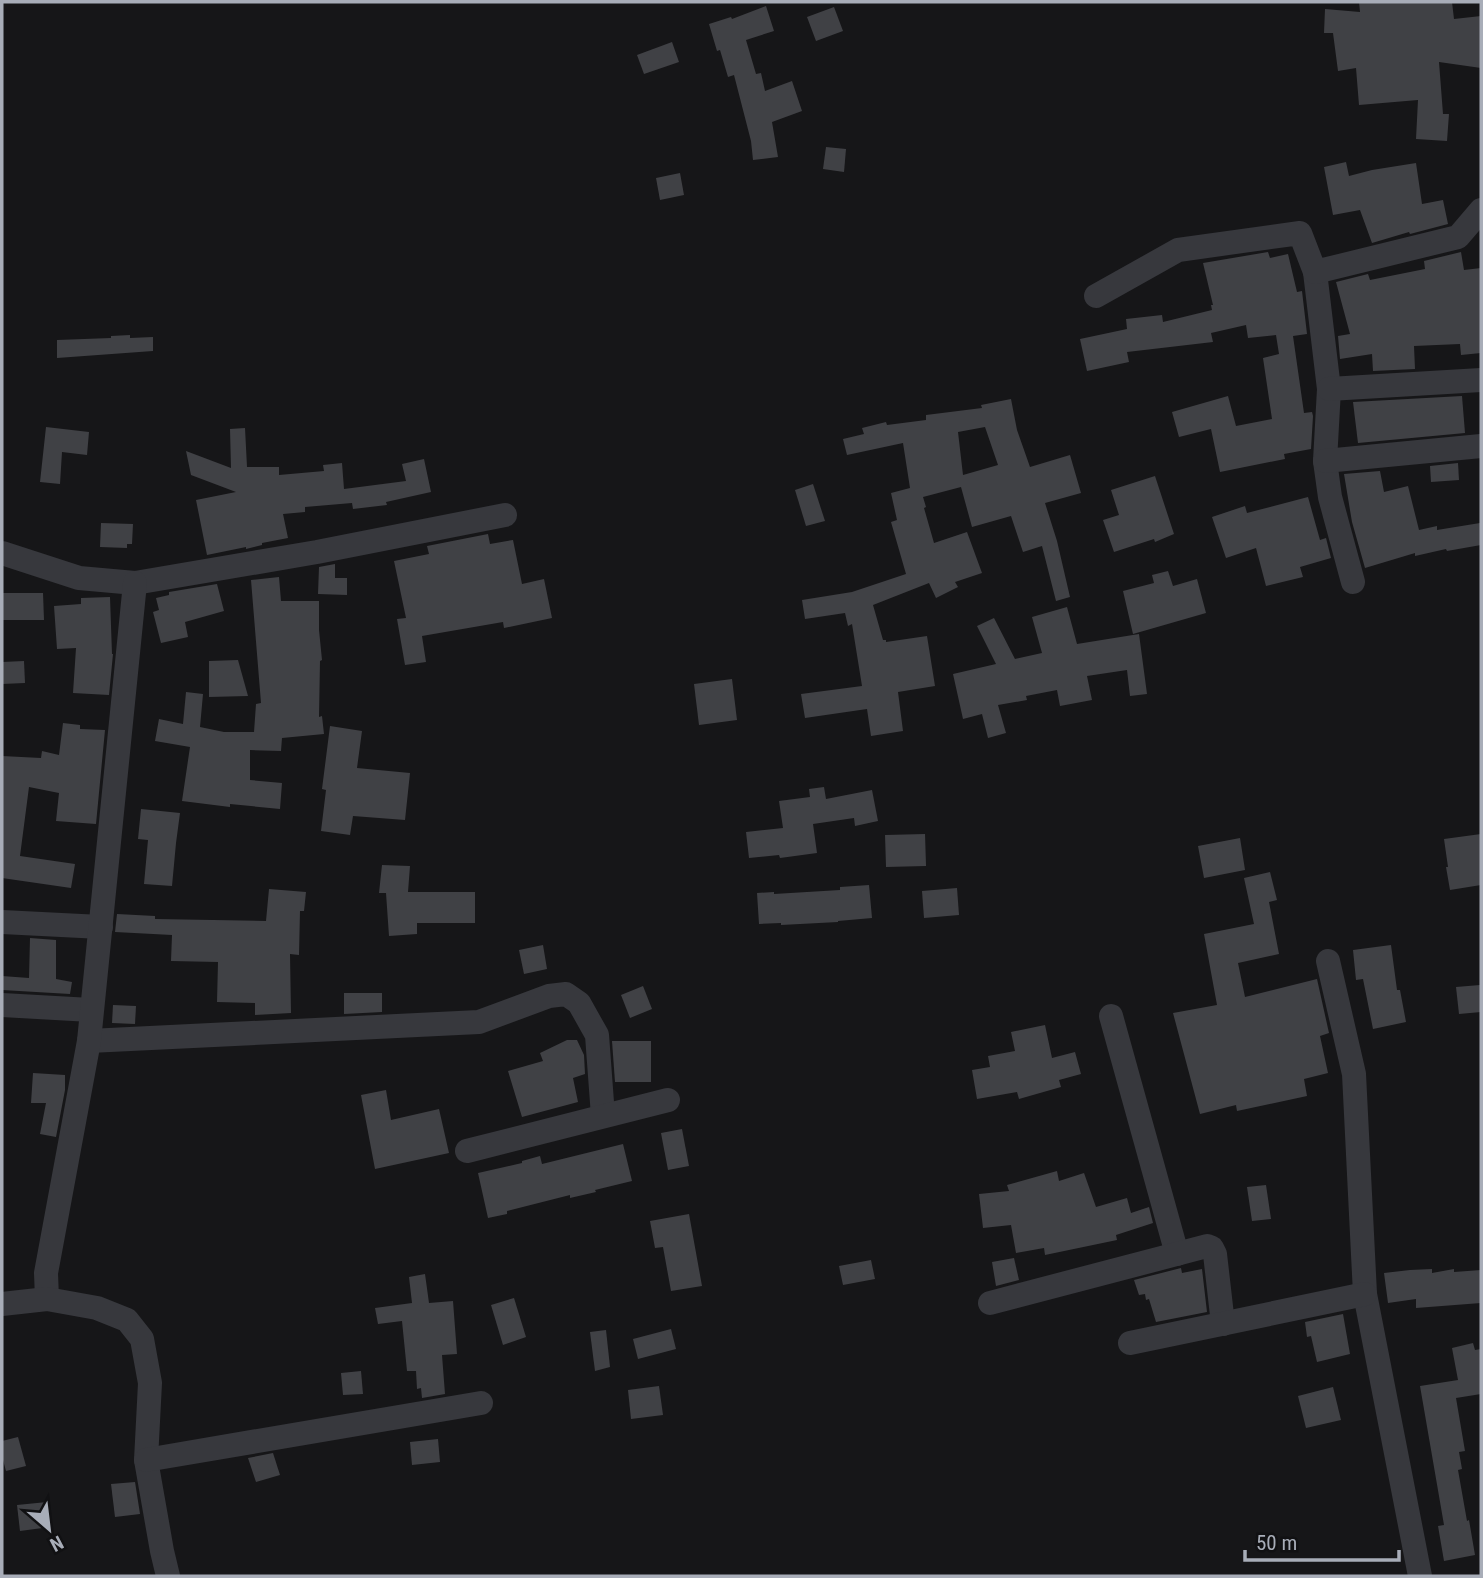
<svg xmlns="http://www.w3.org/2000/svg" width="1483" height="1578" viewBox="0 0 1483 1578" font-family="'Roboto Condensed',sans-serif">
<rect width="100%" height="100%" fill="#161618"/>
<g fill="#404145" fill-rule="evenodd">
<polygon points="1359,2 1452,2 1454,19 1481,16 1481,68 1439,62 1443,114 1449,114 1447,141 1416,139 1418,100 1359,105 1356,68 1338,71 1333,33 1324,33 1325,9 1360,12"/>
<polygon points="766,6 774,31 746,40 756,74 761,73 765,91 792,81 802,111 772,122 778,157 753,160 751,141 734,75 728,77 720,50 717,51 709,24 731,17 732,19"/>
<polygon points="834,7 843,31 816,41 807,17"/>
<polygon points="672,42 679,62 644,74 637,55"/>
<polygon points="826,147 846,149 844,172 823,169"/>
<polygon points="1346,162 1349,176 1372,170 1416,163 1422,204 1443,200 1448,224 1410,234 1409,232 1372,243 1360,210 1333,215 1324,167"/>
<polygon points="680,173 684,195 660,200 656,178"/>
<polygon points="1268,252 1270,258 1288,254 1297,292 1302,291 1307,334 1293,336 1304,413 1312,412 1313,416 1311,449 1284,454 1285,459 1220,472 1211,429 1179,437 1172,412 1228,396 1236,426 1272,419 1263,358 1279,354 1276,335 1248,338 1246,325 1211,333 1213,342 1127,352 1129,362 1087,371 1080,339 1127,329 1126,319 1162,315 1163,322 1212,310 1211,305 1213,305 1203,263"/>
<polygon points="1461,252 1464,270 1481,268 1481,353 1461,355 1460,344 1414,346 1415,369 1373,371 1372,354 1340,359 1338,336 1350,334 1336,282 1368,274 1370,280 1425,269 1424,261"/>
<polygon points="130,335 130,338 153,337 153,351 57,358 57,340 111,338 111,336"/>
<polygon points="1462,396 1465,433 1358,443 1353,402"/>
<path d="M1011 399 1017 430 1030 467 1070 455 1081 493 1045 503 1057 541 1070 597 1056 601 1042 546 1023 552 1011 516 972 527 961 487 923 497 926 507 924 508 934 543 967 532 982 573 955 582 958 587 936 598 929 583 873 605 883 640H886V642L927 636 935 686 898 692 903 731 871 736 867 709 805 718 801 694 862 686 852 624 848 626 845 613 805 619 802 600 852 592 906 574 891 522 897 520 891 493 910 488 903 443 847 455 843 439 864 434 862 428 886 422 887 425 926 420V415L982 408 981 405ZM985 427 998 465 963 475 958 432Z"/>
<polygon points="46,427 89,432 87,455 62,452 60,484 40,482"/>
<polygon points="245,428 247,467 279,467 279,475 324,471 323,465 342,463 344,489 406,481 402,464 424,459 431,492 386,502 387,505 353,509 352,503 305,507 305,512 283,514 288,538 262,543 262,545 246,549 246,547 207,555 196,500 236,492 191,475 186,451 231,468 230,429"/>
<polygon points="1458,463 1459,480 1431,482 1430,466"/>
<polygon points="1380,471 1384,492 1408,486 1419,530 1437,526 1437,530 1480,523 1481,545 1447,551 1446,549 1415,556 1415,553 1365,568 1352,522 1344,474"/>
<polygon points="1155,476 1174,534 1155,542 1154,539 1114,552 1103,520 1119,515 1111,490"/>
<polygon points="813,484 825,521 806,526 795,490"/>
<polygon points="1308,497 1320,540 1326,538 1331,558 1300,567 1303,577 1266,586 1256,548 1226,558 1212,517 1245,506 1247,513"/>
<polygon points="101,523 133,524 132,544 127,544 127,548 100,547"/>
<polygon points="488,534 490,544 513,540 522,584 544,579 552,618 504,628 503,622 422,636 426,662 405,665 397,619 406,618 394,561 429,554 427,546"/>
<polygon points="335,564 335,578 347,578 347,595 318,594 319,567"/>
<polygon points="1168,571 1173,586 1197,579 1206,613 1133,634 1123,591 1154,583 1152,575"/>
<polygon points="279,577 281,601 319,601 319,630 322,660 320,661 319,717 322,716 324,734 282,738 281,751 250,750 250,780 282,783 280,809 230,804 230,807 182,801 190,747 155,741 159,719 183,724 186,692 203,694 200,727 224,732 254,732 256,704 261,703 251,580"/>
<polygon points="217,584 224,611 185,622 188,637 161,643 153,612 159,610 156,598 169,595 169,592"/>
<polygon points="2,593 43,593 44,620 2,620"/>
<polygon points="110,597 112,654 113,654 109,695 73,693 76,648 57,649 54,606 81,604 81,598"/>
<polygon points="1067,607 1077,644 1139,634 1147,694 1130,696 1127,670 1087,676 1092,700 1060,706 1057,690 1026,696 1027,700 998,705 1006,733 988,738 982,714 963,719 953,674 996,664 977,626 994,618 1015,659 1042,653 1032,617"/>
<polygon points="238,660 248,696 209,697 209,661"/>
<polygon points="24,661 25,683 2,684 2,662"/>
<polygon points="732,679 737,720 699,725 694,684"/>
<polygon points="63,723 80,725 80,729 105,730 96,824 56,821 59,793 29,787 20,856 75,864 71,888 2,878 2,756 41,758 42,751 59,755"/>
<polygon points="330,726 362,731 357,768 410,773 405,820 353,816 350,835 321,831 326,790 322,789"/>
<polygon points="824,787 826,799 872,790 878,821 855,826 854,818 813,824 817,853 780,858 779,855 749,858 746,832 783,828 779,801 810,797 809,789"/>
<polygon points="141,809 180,813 176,843 172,886 144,884 148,840 138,839"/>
<polygon points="925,834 926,866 886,867 885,835"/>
<polygon points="1481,834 1481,885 1450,890 1446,867 1448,867 1444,839"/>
<polygon points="1240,838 1245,870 1204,878 1198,846"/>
<polygon points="382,865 410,866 408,892 475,892 475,923 417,923 417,934 389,936 386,893 379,893"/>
<polygon points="1270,872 1277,900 1269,902 1279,954 1238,963 1245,997 1317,979 1329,1033 1320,1036 1328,1073 1304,1079 1307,1096 1237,1111 1236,1105 1200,1114 1173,1013 1217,1005 1204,934 1254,924 1244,878"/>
<polygon points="869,885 872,918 838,921 838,922 781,925 781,923 759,924 757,893 774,892 774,894 840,890 840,887"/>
<polygon points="957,888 959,915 924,918 922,891"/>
<polygon points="269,889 306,892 304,911 300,911 299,955 290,954 291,1013 255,1015 255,1003 217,1002 218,962 171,961 172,935 115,932 117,914 155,916 155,919 266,921"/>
<polygon points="30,938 56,940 56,979 72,982 70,994 2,990 2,976 29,978"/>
<polygon points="543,945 547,969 524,974 519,950"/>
<polygon points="1391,945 1397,990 1400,990 1406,1022 1373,1029 1363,979 1356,980 1353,950"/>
<polygon points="1480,985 1481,1012 1459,1014 1456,987"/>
<polygon points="643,986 652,1009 630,1018 621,995"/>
<polygon points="344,993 382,993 382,1012 344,1014"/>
<polygon points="113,1005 136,1006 135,1024 112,1023"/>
<polygon points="1045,1025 1052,1058 1075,1052 1081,1074 1059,1080 1061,1087 1019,1099 1017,1092 977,1099 972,1070 990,1067 988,1056 1015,1051 1011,1032"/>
<polygon points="567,1040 577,1040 584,1055 585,1074 573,1078 578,1102 522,1117 508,1071 543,1061 540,1053"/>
<polygon points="612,1041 651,1041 651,1082 615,1082"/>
<polygon points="33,1073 65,1075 65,1090 56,1137 40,1134 46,1103 31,1103"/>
<polygon points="386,1090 391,1120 439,1109 449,1153 375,1169 361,1095"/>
<polygon points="682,1129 689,1166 668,1170 661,1133"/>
<polygon points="623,1144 632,1181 595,1190 596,1192 570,1198 570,1195 507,1211 507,1214 488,1218 478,1173 522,1163 522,1161 540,1156 542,1164"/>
<polygon points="1057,1171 1059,1181 1084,1173 1096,1207 1127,1198 1131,1213 1149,1207 1153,1223 1116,1235 1117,1240 1045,1255 1044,1248 1016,1253 1011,1225 983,1228 979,1194 1009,1191 1007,1185"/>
<polygon points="1266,1185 1271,1219 1252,1221 1247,1187"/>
<polygon points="689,1214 702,1286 671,1291 663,1247 655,1248 650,1221"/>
<polygon points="1014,1258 1019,1280 996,1286 992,1262"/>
<polygon points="871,1260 875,1279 843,1285 839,1266"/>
<polygon points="1181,1268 1182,1273 1202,1269 1207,1312 1156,1322 1149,1299 1146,1300 1145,1294 1139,1295 1134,1280"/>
<polygon points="1432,1269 1432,1273 1454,1269 1454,1272 1481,1270 1481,1303 1416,1308 1416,1299 1388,1303 1384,1273 1410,1270"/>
<polygon points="425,1274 429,1303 453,1301 457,1354 442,1355 445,1394 422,1398 421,1388 417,1389 416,1371 407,1371 402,1321 378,1324 375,1308 412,1303 409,1277"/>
<polygon points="514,1298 526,1337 503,1345 491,1305"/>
<polygon points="1343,1314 1350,1354 1317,1362 1311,1336 1307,1337 1305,1322"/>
<polygon points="671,1329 676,1349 638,1359 633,1339"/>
<polygon points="606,1330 610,1367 595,1371 590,1332"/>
<polygon points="1473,1343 1475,1350 1481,1349 1481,1394 1456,1398 1465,1451 1459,1452 1462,1469 1458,1470 1467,1521 1469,1520 1475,1555 1444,1561 1438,1526 1444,1525 1420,1386 1458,1380 1452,1348"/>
<polygon points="361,1371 363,1394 343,1395 341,1373"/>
<polygon points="659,1386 663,1415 631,1419 628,1390"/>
<polygon points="1333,1387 1341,1420 1306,1428 1298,1396"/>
<polygon points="18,1437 26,1466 6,1471 2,1456 2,1441"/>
<polygon points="438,1439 440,1462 412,1465 410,1442"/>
<polygon points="273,1453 280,1475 256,1482 248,1458"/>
<polygon points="135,1482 140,1514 115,1517 111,1484"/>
<polygon points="47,1502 50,1527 20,1531 17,1505"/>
</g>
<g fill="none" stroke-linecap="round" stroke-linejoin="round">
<g stroke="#37383d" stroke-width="24">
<polyline points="1315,272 1329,389 1325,461 1330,497 1353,582"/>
<polyline points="1096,296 1178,250 1300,233 1315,272 1458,237 1481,210"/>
<polyline points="1329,389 1481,380"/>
<polyline points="1325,461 1481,446"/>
<polyline points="2,553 79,578 135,583 317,552 505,515"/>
<polyline points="2,922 101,927"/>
<polyline points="1328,961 1354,1074 1365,1294 1420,1576"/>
<polyline points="2,1005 91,1010"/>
<polyline points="1111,1016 1177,1254"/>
<polyline points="89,1041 479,1022 549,996 566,994 579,1003 597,1035 603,1116"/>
<polyline points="467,1151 668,1100"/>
<polyline points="47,1299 46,1273 89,1041 135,583"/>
<polyline points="990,1303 1207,1246 1212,1248 1215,1254 1223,1324"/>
<polyline points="2,1304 47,1299 97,1308 127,1320 142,1339 150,1383 146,1460 162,1551 168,1576"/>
<polyline points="1130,1343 1365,1294"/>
<polyline points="146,1460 481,1403"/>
</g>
</g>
<rect width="1483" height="1578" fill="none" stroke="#a8adb8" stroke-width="7"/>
<g transform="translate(49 1529) rotate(152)" stroke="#111113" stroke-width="5" paint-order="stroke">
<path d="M0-5L12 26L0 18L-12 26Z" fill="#a8adb8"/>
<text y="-10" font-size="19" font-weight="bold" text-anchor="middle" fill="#a8adb8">N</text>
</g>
<path d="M1245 1550v10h154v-10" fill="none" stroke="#a8adb8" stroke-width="3.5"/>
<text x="1256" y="1550" font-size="21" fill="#a8adb8" stroke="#111113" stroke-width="5" paint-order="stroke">50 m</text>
</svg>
